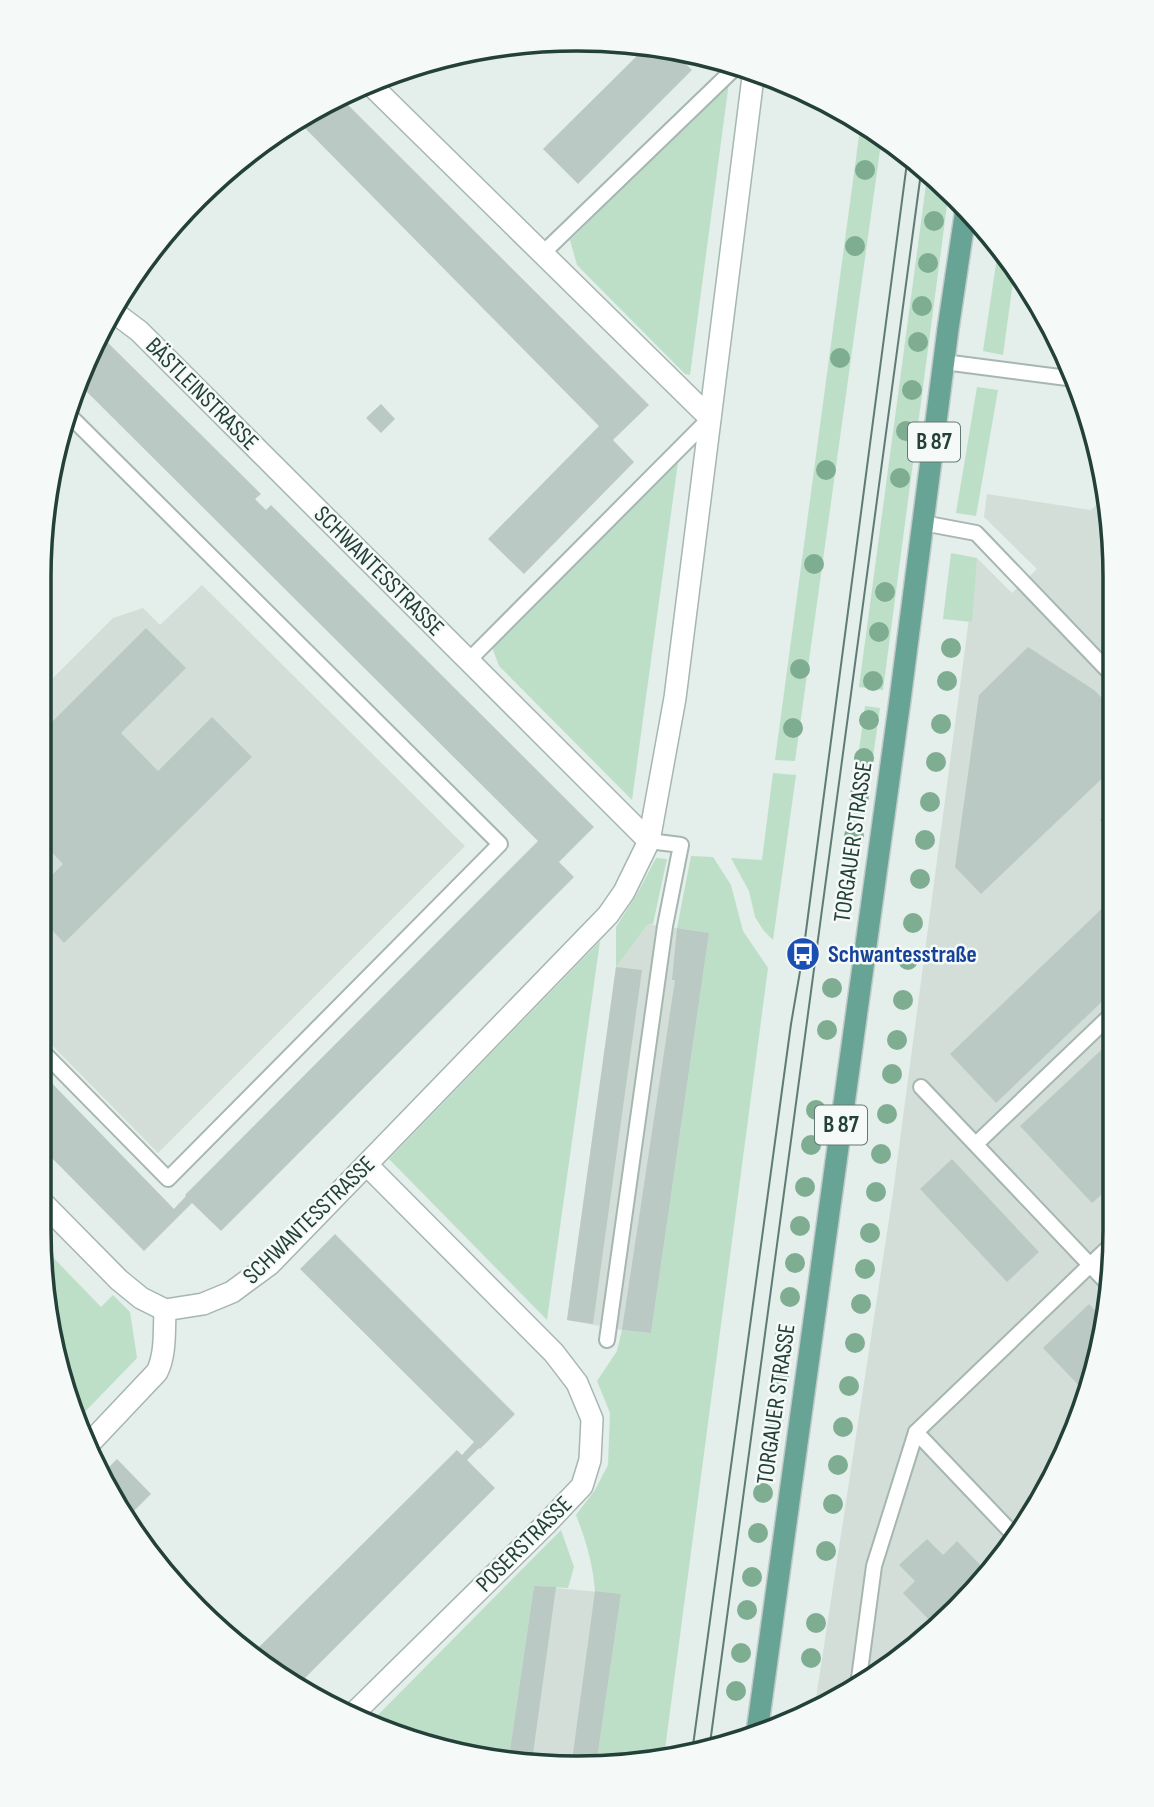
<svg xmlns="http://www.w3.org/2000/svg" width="1154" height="1807" viewBox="0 0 1154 1807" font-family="'Sofia Sans Condensed',sans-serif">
<rect width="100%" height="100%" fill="#e4eeea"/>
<g fill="#d3ded9">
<polygon points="987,494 1091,510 1107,495 1114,542 1111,1300 1074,1436 982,1585 876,1678 815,1705 893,1193 977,558 1012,593 1037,569 984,517"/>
<polygon points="202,585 465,846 158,1153 40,1033 42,670 52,679 113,618 143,608 160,625"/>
<polygon points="648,924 709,933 651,1333 622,1330 567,1320 616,967"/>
<polygon points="534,1586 621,1594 596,1766 577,1768 509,1757"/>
</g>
<g fill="#bddfc7">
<polygon points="729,82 690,375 685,374 577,265 570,240"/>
<polygon points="861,121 882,136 795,761 775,760"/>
<polygon points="928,170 949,190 883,690 859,687"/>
<polygon points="999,244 1015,267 1003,355 983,351"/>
<polygon points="977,387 998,390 976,516 956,513"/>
<polygon points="678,462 632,800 499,666 492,647"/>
<polygon points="951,553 977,558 972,622 943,619"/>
<polygon points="865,706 880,708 860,848 846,846"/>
<polygon points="773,773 796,775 773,940 764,931 755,917 749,891 731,858 762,860"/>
<path d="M691 856 713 857 731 885 743 931 768 968 664 1757 596 1766 621 1594 595 1591C593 1564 586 1541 576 1515L595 1490 608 1465 610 1413 597 1381 617 1351 622 1330 651 1333 709 933 677 928Z"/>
<polygon points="656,858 667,859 653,924 648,924 616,967 616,927 637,894"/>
<polygon points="600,941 547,1320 389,1159"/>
<polygon points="41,1245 101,1307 113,1295 130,1312 137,1358 76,1421 67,1403"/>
<polygon points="561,1530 574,1567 568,1588 534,1586 509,1757 404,1740 371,1722"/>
</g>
<g fill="#bac9c3">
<polygon points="649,44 676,50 674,52 692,70 578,184 543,149"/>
<polygon points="338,95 649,405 613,440 634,462 524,574 488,539 599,426 297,120"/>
<polygon points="101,336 261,494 255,499 266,510 271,505 594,827 559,862 574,877 221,1231 192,1203 144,1251 39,1145 40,1071 174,1209 186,1196 185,1195 538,841 77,382 80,371"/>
<polygon points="381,404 395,419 381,433 366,418"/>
<polygon points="146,628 186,668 121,733 158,771 212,717 252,757 64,943 41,918 41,886 63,864 41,841 42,732"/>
<polygon points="1028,647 1094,690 1114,710 1113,768 981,894 955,867 979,695"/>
<polygon points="1113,808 1113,834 1100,820"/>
<polygon points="1113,898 1112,992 996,1103 950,1054"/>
<polygon points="677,928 709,933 651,1333 622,1330 675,980 672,980"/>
<polygon points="616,967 642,970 593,1324 567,1320"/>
<polygon points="1112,1040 1111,1186 1092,1203 1020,1126"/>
<polygon points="952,1159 1039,1252 1007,1282 920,1189"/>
<polygon points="335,1234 515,1414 480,1449 479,1448 467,1460 495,1488 299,1684 249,1657 457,1450 462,1455 474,1442 300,1269"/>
<polygon points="1089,1304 1105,1321 1086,1393 1043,1348"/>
<polygon points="117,1459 151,1494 125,1520 102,1474"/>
<polygon points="927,1539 943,1555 957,1541 989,1574 982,1585 935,1626 903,1593 915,1581 899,1565"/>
<polygon points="534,1586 556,1587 532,1761 509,1757"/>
<polygon points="595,1591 621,1594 596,1766 577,1768 571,1768"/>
</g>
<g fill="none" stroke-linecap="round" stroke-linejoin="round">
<g stroke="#a6b6b1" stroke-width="18">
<g id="lane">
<polyline points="542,254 739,64"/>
<polyline points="944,362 1075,379"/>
<polyline points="923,523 976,533 1114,677"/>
<polyline points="469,660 710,418"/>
<polyline points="40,1049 168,1179 500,844 68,414"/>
<polyline points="921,1087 1111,1287"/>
<polyline points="976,1144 1112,1014"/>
<polyline points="607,1340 665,926 681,845 649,841"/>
<polyline points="916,1432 1013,1534"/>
<polyline points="858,1686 874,1566 916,1432 1111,1245"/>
</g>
</g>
<g stroke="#a6b6b1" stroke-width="24">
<g id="street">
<polyline points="369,83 710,418"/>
<polyline points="115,313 139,331 649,841"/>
<polyline points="39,1199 119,1280 141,1298 165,1310 203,1304 232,1292 270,1264 608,915 624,892 649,841 675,698 754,69"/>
<path d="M88 1445 157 1372C166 1354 164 1330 165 1310"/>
<polyline points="354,1713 546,1524 582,1486 590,1460 592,1419 577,1383 554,1353 367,1165"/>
</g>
</g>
<g stroke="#c1cac8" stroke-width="24">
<polyline id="primary" points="757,1732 900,700 948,329 966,209"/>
</g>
<use href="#lane" stroke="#fff" stroke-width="14"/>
<use href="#street" stroke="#fff" stroke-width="21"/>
<use href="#primary" stroke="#68a495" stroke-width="21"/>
<g stroke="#5e7c74" stroke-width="2">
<polyline points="709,1751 922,165"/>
<polyline points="692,1753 791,1024 803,954 908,155"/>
</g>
</g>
<g fill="#7fad92">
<circle cx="865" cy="170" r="10"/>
<circle cx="934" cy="221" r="10"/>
<circle cx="855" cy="246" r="10"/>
<circle cx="928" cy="263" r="10"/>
<circle cx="922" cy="306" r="10"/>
<circle cx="918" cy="342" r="10"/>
<circle cx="840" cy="358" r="10"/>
<circle cx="912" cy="390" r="10"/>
<circle cx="906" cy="431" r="10"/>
<circle cx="826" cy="470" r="10"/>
<circle cx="900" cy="478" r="10"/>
<circle cx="814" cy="564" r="10"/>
<circle cx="885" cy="592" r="10"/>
<circle cx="879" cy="632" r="10"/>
<circle cx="951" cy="648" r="10"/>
<circle cx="800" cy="669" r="10"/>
<circle cx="873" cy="681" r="10"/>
<circle cx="947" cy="681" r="10"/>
<circle cx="869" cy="720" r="10"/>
<circle cx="941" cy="724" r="10"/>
<circle cx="793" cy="728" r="10"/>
<circle cx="864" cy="758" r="10"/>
<circle cx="936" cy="762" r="10"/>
<circle cx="859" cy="796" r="10"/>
<circle cx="930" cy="802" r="10"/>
<circle cx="854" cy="836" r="10"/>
<circle cx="925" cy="840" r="10"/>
<circle cx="920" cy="879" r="10"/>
<circle cx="913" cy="923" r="10"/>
<circle cx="908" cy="960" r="10"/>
<circle cx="832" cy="988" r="10"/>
<circle cx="903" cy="1000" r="10"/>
<circle cx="827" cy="1030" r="10"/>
<circle cx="897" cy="1040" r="10"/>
<circle cx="892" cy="1074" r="10"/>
<circle cx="816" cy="1110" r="10"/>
<circle cx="887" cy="1114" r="10"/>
<circle cx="811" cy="1145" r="10"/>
<circle cx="881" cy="1154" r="10"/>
<circle cx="805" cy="1187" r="10"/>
<circle cx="876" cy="1192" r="10"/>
<circle cx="800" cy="1226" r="10"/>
<circle cx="870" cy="1233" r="10"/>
<circle cx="795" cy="1263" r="10"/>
<circle cx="865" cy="1269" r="10"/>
<circle cx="790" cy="1297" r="10"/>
<circle cx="861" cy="1304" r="10"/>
<circle cx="785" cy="1336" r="10"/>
<circle cx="855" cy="1343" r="10"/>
<circle cx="779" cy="1377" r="10"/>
<circle cx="849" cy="1386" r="10"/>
<circle cx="774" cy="1416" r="10"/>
<circle cx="843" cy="1427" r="10"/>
<circle cx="838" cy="1465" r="10"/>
<circle cx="763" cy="1493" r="10"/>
<circle cx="833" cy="1504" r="10"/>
<circle cx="758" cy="1533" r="10"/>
<circle cx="826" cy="1551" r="10"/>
<circle cx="752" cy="1577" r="10"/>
<circle cx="747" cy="1610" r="10"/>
<circle cx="816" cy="1623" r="10"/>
<circle cx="741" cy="1653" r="10"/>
<circle cx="811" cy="1658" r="10"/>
<circle cx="736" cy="1691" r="10"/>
</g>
<defs>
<g id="bus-disc" transform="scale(1.75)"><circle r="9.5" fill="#1a4fb4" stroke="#f5faf8"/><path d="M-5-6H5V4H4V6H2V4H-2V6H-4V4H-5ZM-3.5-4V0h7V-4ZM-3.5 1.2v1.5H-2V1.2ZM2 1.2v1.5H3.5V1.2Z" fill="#fff"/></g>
</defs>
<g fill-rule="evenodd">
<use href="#bus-disc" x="803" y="954"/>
</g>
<g text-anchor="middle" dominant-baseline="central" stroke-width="5" stroke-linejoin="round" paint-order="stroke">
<g fill="#f5faf8" stroke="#627872" stroke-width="2">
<rect x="908" y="422.5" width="52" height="39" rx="5"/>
<rect x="815" y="1105.5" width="52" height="39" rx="5"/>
</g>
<g font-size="23" font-weight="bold" fill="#234039">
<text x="934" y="442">B 87</text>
<text x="841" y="1125">B 87</text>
</g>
<g font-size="24" fill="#234039" stroke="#f5faf8">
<text transform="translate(202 394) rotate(45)">BÄSTLEINSTRASSE</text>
<text transform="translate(379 571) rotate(45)">SCHWANTESSTRASSE</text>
<text transform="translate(853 842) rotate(-82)">TORGAUER STRASSE</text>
<text transform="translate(309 1220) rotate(-44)">SCHWANTESSTRASSE</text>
<text transform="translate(776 1404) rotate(-82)">TORGAUER STRASSE</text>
<text transform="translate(524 1544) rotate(-45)">POSERSTRASSE</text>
</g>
<g font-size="24" font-weight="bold" fill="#164399" stroke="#f5faf8" text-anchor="start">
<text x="828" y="954">Schwantesstraße</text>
</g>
</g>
<path d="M0 0H1154V1807H0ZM577 51H577A526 526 0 0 1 1103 577V1230A526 526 0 0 1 577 1756H577A526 526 0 0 1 51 1230V577A526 526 0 0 1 577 51Z" fill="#f5faf8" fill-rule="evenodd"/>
<path fill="none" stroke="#234039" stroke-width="3.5" d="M577 51H577A526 526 0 0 1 1103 577V1230A526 526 0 0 1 577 1756H577A526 526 0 0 1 51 1230V577A526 526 0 0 1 577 51Z"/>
</svg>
